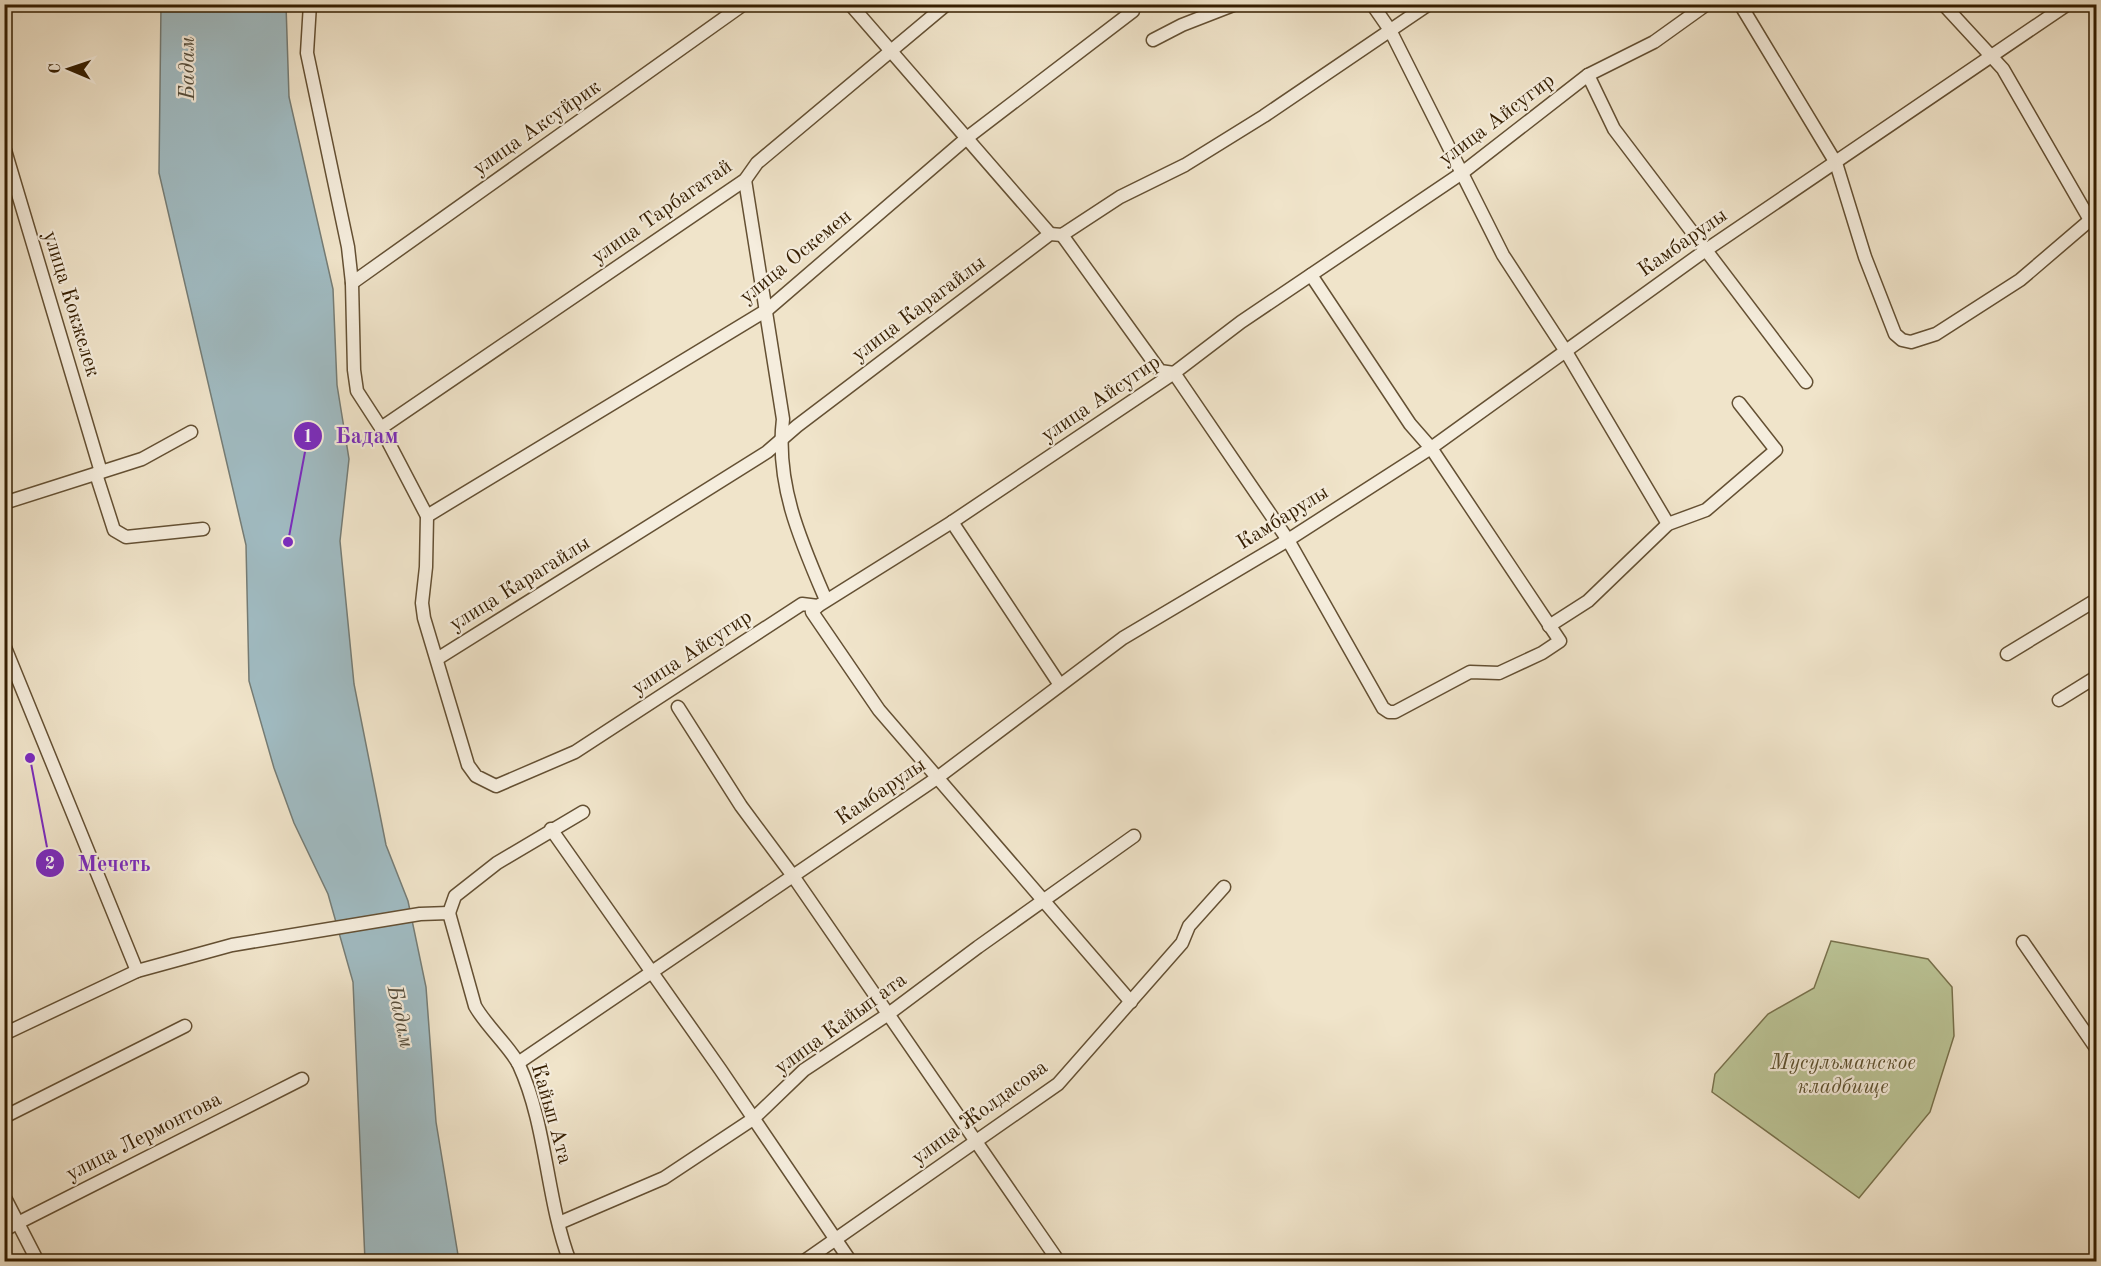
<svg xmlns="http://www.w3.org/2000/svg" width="2101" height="1266" viewBox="0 0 2101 1266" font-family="'Old Standard TT',serif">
<rect width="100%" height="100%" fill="#f0e4ca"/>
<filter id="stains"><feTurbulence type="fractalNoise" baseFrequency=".00333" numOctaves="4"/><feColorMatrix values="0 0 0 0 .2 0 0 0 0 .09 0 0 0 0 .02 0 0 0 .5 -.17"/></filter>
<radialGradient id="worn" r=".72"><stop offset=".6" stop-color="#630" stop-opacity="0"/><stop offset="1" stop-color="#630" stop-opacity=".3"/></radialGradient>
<polygon fill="#bbc496" stroke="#78714c" stroke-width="1.5" points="1831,941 1928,959 1952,987 1954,1036 1930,1112 1859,1198 1712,1092 1715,1074 1768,1014 1814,988"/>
<polygon fill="#a0bbc2" stroke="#757c75" stroke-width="1.5" points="161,5 286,5 289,97 333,289 337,385 349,459 340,541 354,684 386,845 408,901 426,987 436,1122 459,1261 365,1261 353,982 328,894 294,823 274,768 249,681 246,545 159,173"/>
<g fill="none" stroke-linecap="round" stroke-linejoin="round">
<g stroke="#645033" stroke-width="15">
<g id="minor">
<polyline points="310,4 307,53 348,247 352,283 354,370 357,391 381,428 427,516 426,567 422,603 424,618 468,765 476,776 496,786 575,752 802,604 818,606 952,522 1174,373 1241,322 1462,173 1588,75 1654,42 1707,4"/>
<polyline points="850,4 1050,234"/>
<polyline points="1372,4 1390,30 1503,255 1565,350 1668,524"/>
<polyline points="1740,4 1836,163 1865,257 1895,334 1902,340 1911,342 1936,334 2020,280 2096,215"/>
<polyline points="1943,4 2003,69 2090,220"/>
<polyline points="1153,40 1182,25 1236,4"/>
<polyline points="1588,75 1614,129 1806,382"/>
<polyline points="4,147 101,472"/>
<path d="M745 180 783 419C775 484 801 542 826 600"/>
<polyline points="1062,235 1160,371 1174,373 1288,540 1383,708 1389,712 1395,712 1470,672 1499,673 1542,653 1560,641 1431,448 1410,424 1311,275"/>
<polyline points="352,283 744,4"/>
<polyline points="381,428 745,180 757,163 947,4"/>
<polyline points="96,474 114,530 126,537 203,529"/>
<polyline points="4,503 142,459 191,432"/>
<polyline points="427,516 767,310 968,137 1133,11"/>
<polyline points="952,522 1060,685"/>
<polyline points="818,606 812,612 879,710 1131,1002"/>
<polyline points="1549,626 1588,601 1668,524 1706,510 1776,450 1739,403"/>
<polyline points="4,645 137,971"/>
<polyline points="2007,654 2096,600"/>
<polyline points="437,659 767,452 797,426 1050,234 1062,235 1120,197 1185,165 1264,116 1429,4"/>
<polyline points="2059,700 2096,677"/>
<polyline points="678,707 741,806 793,876 1059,1262"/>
<polyline points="551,829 720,1069 851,1262"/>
<polyline points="449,913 455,896 497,863 583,812"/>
<polyline points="2023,942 2096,1048"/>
<path d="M4 1034 137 971 232 945 420 914 449 913 475 1006C486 1026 511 1048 519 1065 547 1126 546 1199 570 1262"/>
<polyline points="518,1063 937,778 1123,638 1288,540 1431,448 1706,250 2068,4"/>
<polyline points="4,1117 185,1026"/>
<polyline points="4,1196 38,1262"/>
<polyline points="559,1223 664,1178 753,1119 804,1070 887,1015 978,947 1134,836"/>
<polyline points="4,1230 302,1079"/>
<polyline points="803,1262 1058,1084 1182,943 1189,926 1224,887"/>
</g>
</g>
<use href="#minor" stroke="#f5eddd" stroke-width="12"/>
</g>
<g text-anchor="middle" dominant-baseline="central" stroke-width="4.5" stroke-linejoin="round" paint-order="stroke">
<g font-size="21" fill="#351e01" stroke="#f5eddd">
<text transform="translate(1497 120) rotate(-37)">улица Айсугир</text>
<text transform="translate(537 128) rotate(-35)">улица Аксуйрик</text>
<text transform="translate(662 212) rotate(-35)">улица Тарбагатай</text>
<text transform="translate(1683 243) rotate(-35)">Камбарулы</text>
<text transform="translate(796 257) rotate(-39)">улица Оскемен</text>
<text transform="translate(71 304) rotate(73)">улица Кокжелек</text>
<text transform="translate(919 309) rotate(-37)">улица Карагайлы</text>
<text transform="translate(1101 399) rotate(-34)">улица Айсугир</text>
<text transform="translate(1283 518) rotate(-32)">Камбарулы</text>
<text transform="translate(520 584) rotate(-32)">улица Карагайлы</text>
<text transform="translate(692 653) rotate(-33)">улица Айсугир</text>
<text transform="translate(881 792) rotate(-34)">Камбарулы</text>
<text transform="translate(841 1024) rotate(-36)">улица Кайып ата</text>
<text transform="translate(980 1113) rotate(-36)">улица Жолдасова</text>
<text transform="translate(551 1114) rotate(74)">Кайып Ата</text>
<text transform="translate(144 1137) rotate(-27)">улица Лермонтова</text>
</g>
<g font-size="21" font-style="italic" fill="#5d502e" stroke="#f5eddd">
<text x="1843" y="1063">Мусульманское<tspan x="1843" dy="24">кладбище</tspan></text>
</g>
<g font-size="22" font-style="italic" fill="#554d3b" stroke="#f5eddd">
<text transform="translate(188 68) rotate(-90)">Бадам</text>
<text transform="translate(400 1017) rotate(78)">Бадам</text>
</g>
</g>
<path fill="none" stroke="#7b2cbf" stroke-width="2" d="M288 542L308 436M30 758L50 863"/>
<g fill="#7b2cbf" stroke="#f5eddd" stroke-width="2">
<circle cx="288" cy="542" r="6"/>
<circle cx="30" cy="758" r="6"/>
<circle cx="308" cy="436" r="15"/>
<circle cx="50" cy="863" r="15"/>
</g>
<g font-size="18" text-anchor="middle" font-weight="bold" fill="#fff">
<text x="308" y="442">1</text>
<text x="50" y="869">2</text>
</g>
<g font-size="22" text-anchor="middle" font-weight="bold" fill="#7b2cbf" stroke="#f5eddd" stroke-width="4.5" stroke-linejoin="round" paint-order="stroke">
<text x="367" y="443">Бадам</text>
<text x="114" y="871">Мечеть</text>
</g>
<rect width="2101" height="1266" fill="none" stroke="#f0e4ca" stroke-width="24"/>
<rect x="6" y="6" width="2089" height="1254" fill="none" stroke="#351e01" stroke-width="3"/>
<rect x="12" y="12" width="2077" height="1242" fill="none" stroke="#351e01" stroke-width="1.5"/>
<g transform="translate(69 69) rotate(272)" stroke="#f5eddd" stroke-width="4.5" paint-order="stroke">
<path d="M0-4.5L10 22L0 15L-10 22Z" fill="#351e01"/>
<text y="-9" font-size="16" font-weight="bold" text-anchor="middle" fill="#351e01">С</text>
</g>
<rect width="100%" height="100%" filter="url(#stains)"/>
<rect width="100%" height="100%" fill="url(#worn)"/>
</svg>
